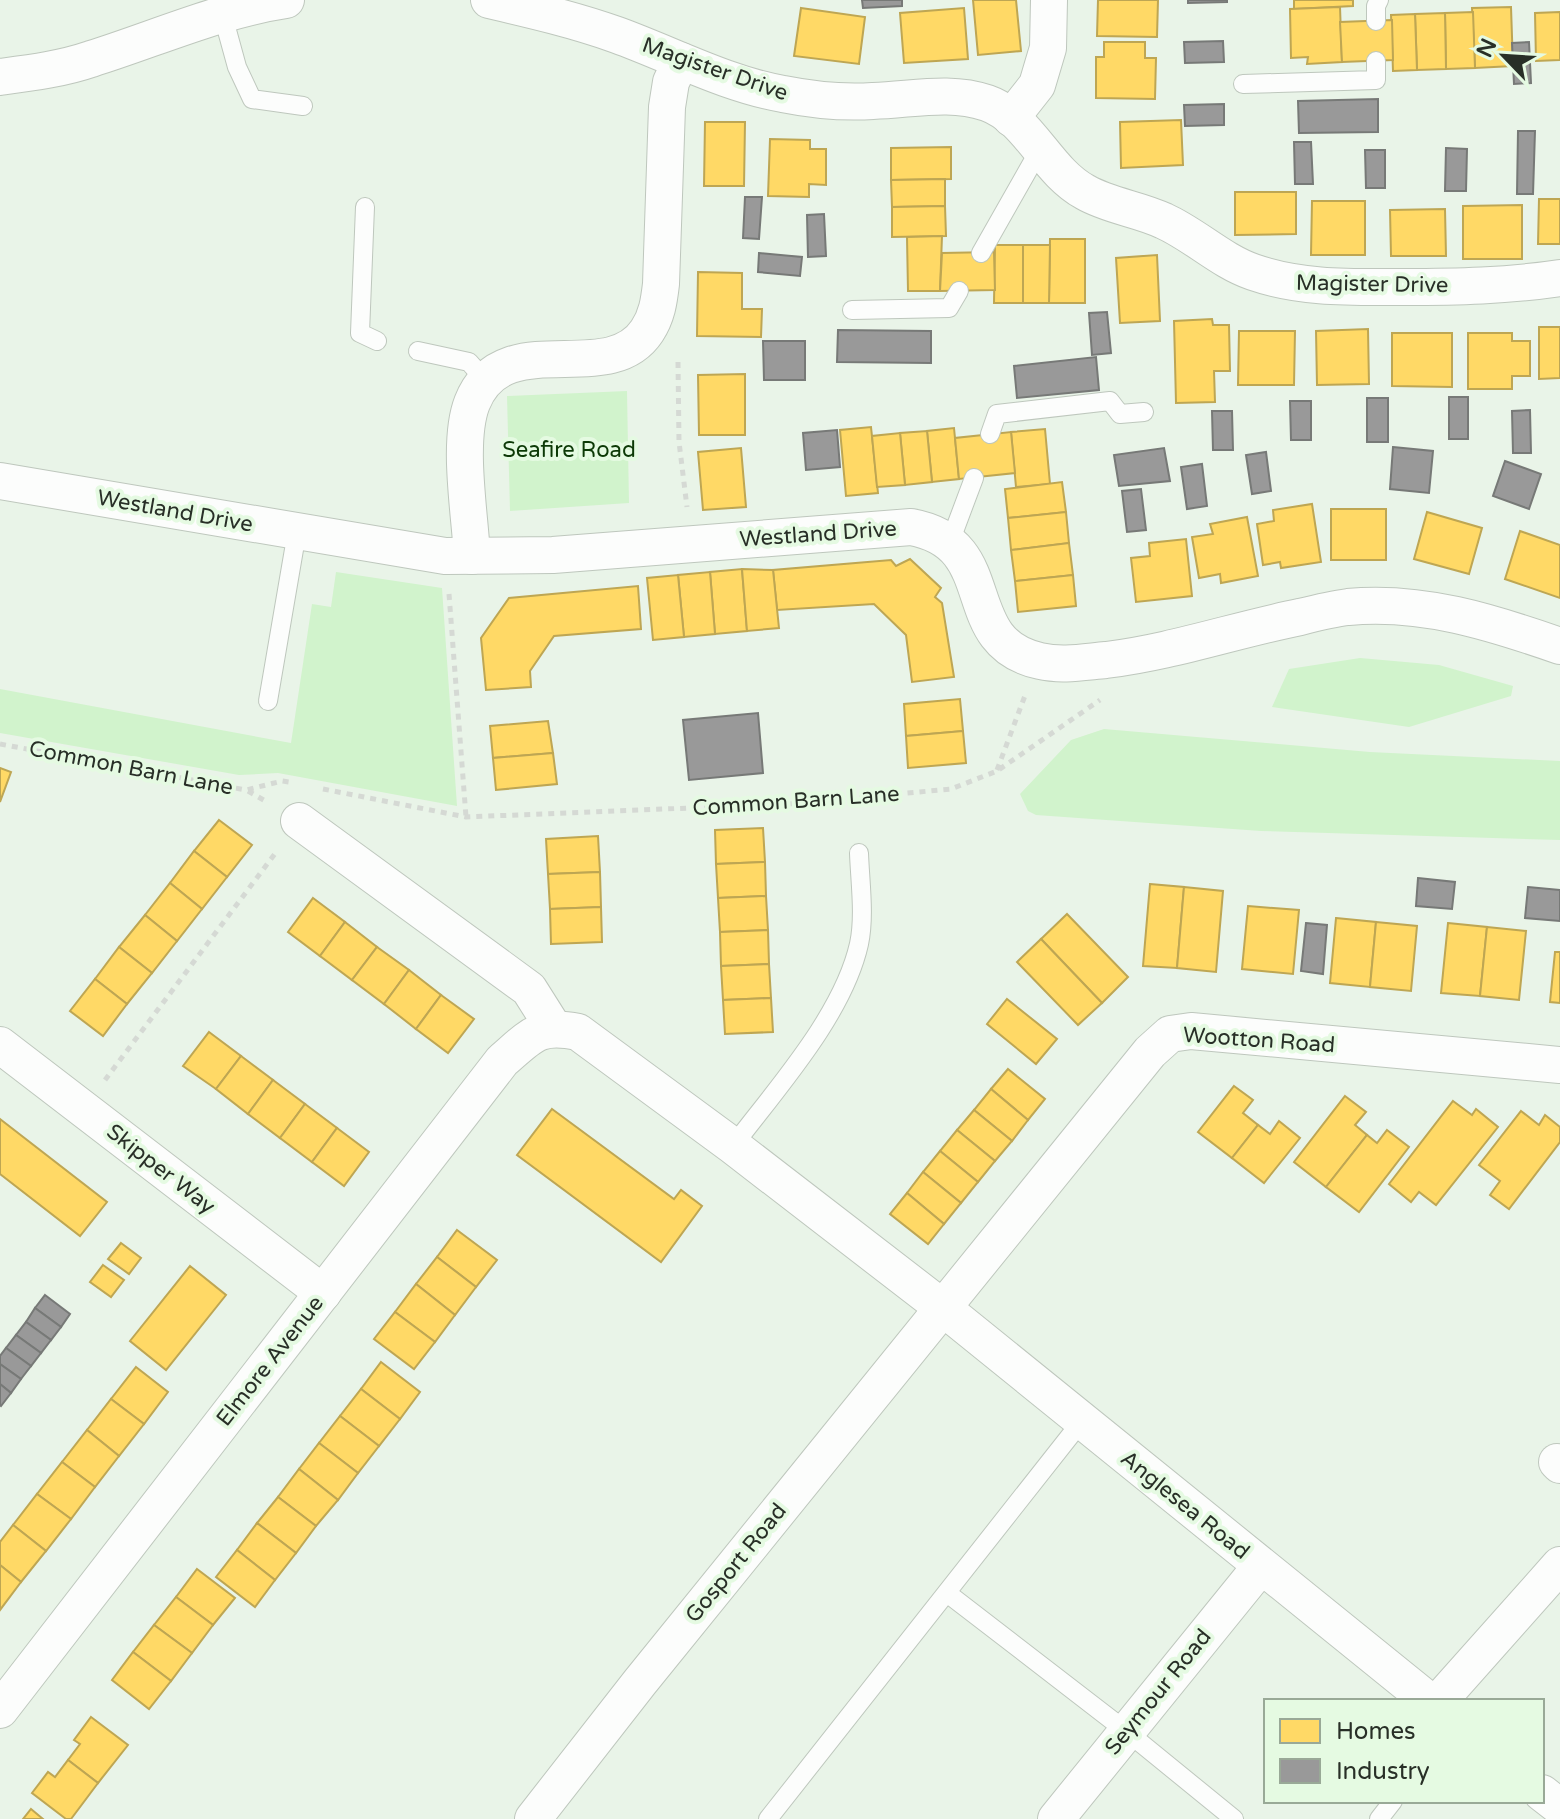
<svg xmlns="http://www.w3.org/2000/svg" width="1560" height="1819" viewBox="0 0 1560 1819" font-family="'Varela Round',sans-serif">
<rect width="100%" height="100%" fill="#e9f4e8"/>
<g fill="#d1f3cc">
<polygon points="627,391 629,503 510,511 507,396"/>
<polygon points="336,572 442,588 457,806 278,773 239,775 0,733 0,689 291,743 312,604 331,607"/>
<polygon points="1360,658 1439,665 1513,686 1511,696 1409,727 1272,707 1289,669"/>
<polygon points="1104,729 1370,752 1560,761 1560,840 1261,831 1036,815 1028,811 1020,794 1071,740"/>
</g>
<g fill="#ffd966" stroke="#bea653" stroke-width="2">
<polygon points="973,0 1016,0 1021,51 978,55"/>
<polygon points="1098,0 1158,0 1157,37 1097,36"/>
<polygon points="1294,0 1353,0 1353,6 1294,9"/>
<polygon points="1340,7 1342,62 1307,64 1308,57 1291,58 1290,9"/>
<polygon points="1511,7 1513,66 1475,68 1472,8"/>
<polygon points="801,8 865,17 859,64 794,56"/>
<polygon points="964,8 968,59 904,63 900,13"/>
<polygon points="1473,12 1475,68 1446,69 1445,13"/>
<polygon points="1560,12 1560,60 1536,61 1535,13"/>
<polygon points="1445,13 1446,69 1417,70 1415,14"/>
<polygon points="1415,14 1417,70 1393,71 1391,15"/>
<polygon points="1392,20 1393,60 1342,62 1340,22"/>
<polygon points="1104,42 1145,42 1145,58 1156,58 1155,99 1096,98 1096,57 1104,57"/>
<polygon points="1181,120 1183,165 1121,168 1120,122"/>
<polygon points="705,122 745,122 744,186 704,186"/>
<polygon points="770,139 810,140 810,149 826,149 826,185 809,184 809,197 768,196"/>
<polygon points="951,147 951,179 891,180 891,148"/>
<polygon points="945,179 945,206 892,207 891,180"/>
<polygon points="1235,192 1296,192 1296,234 1235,235"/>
<polygon points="1539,199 1560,199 1560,244 1538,244"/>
<polygon points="1312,201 1365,201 1365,255 1311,255"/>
<polygon points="1522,205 1522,259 1463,259 1463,206"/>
<polygon points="945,206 946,236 892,237 892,207"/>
<polygon points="1445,209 1446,256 1391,256 1390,210"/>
<polygon points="942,236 940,291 908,291 907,237"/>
<polygon points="1050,239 1085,239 1085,303 1049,303"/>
<polygon points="995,245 1023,245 1023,303 994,303"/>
<polygon points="1023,245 1050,245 1049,303 1023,303"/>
<polygon points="994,252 995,290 940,291 942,253"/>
<polygon points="1157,255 1160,321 1120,323 1116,258"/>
<polygon points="698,272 742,273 742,309 762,309 761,337 697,336"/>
<polygon points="1212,319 1213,325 1229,325 1230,371 1214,371 1215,402 1176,403 1174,321"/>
<polygon points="1539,327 1560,327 1560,378 1539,379"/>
<polygon points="1368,329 1369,384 1317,385 1316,331"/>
<polygon points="1239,331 1295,331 1294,385 1238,385"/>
<polygon points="1392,333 1452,333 1452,387 1392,386"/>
<polygon points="1468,333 1512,333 1512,341 1530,341 1530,376 1512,376 1512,389 1468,389"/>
<polygon points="745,374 745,435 699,435 698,375"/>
<polygon points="871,427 878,493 846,496 840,430"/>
<polygon points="954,428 959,479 932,482 927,431"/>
<polygon points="1045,429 1050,484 1016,487 1011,432"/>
<polygon points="927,431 932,482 905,485 900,433"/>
<polygon points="1011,432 1015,473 959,479 955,438"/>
<polygon points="900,433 905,485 877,487 872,436"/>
<polygon points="741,448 746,507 703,510 698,452"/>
<polygon points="1062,482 1066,512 1008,518 1005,489"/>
<polygon points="1312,504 1321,562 1281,568 1280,562 1263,565 1257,524 1274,521 1273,510"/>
<rect x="1331" y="509" width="55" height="51"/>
<polygon points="1066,512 1069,543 1011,550 1008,518"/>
<polygon points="1427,512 1482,528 1469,574 1414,559"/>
<polygon points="1247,517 1258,576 1221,583 1220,574 1199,578 1192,537 1213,534 1210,524"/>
<polygon points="1520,531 1560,545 1560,598 1505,579"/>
<polygon points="1186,539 1192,596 1136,602 1131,558 1150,556 1149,543"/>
<polygon points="1069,543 1073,575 1015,581 1011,550"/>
<polygon points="910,559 941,588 935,597 942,603 954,677 912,682 906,635 874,604 777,610 773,570 891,560 896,566"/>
<polygon points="742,569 747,631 715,634 710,572"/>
<polygon points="742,569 773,570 779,628 747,631"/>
<polygon points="710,572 715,634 684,637 678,575"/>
<polygon points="678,575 684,637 653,640 647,578"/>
<polygon points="1073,575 1076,606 1018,612 1015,581"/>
<polygon points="638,586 641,629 554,636 530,671 531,687 486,690 481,638 509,598"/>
<polygon points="960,699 963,731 906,736 904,704"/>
<polygon points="548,721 553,753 493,758 490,726"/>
<polygon points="963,731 966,763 908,768 906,736"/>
<polygon points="553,753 557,784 496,790 493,758"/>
<polygon points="0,768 11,772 0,802"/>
<polygon points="219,820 252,845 227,877 194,851"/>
<polygon points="763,828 765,862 716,864 715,830"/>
<polygon points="598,836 600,872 548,874 546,839"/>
<polygon points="194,851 227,877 202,909 170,883"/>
<polygon points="765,862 766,896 718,898 716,864"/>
<polygon points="600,872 601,907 550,909 548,874"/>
<polygon points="170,883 202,909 177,941 145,915"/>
<polygon points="1150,884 1184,887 1177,968 1143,966"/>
<polygon points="1184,887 1223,891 1216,972 1177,968"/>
<polygon points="766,896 768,930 720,932 718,898"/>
<polygon points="313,898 345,922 320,956 288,932"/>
<polygon points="1248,906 1299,910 1293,974 1242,969"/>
<polygon points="601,907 602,942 551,944 550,909"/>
<polygon points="1067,914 1128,977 1102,1003 1041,939"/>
<polygon points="145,915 177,941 152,973 119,947"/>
<polygon points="1336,918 1376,922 1370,987 1330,983"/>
<polygon points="345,922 377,947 352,980 320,956"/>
<polygon points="1376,922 1417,926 1411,991 1370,987"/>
<polygon points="1448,923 1487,927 1480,996 1441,993"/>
<polygon points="1487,927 1526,931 1519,1000 1480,996"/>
<polygon points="768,930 769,964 721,966 720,932"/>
<polygon points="1041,939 1102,1003 1078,1025 1017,962"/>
<polygon points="119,947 152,973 127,1004 95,979"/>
<polygon points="377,947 409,970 384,1004 352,980"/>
<polygon points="1555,952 1560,952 1560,1003 1550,1002"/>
<polygon points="769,964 771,998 723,1000 721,966"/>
<polygon points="409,970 441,995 416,1029 384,1004"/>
<polygon points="95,979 127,1004 103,1036 70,1011"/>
<polygon points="441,995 474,1019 448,1053 416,1029"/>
<polygon points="771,998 773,1032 725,1034 723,1000"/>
<polygon points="1007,999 1057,1039 1036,1064 987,1024"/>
<polygon points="209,1032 241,1056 216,1089 183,1066"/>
<polygon points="241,1056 273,1080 248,1114 216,1089"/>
<polygon points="1008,1069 1045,1099 1028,1120 991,1089"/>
<polygon points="273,1080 305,1104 280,1138 248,1114"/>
<polygon points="1234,1086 1253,1100 1243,1113 1258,1125 1232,1158 1198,1132"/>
<polygon points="991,1089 1028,1120 1012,1141 974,1110"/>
<polygon points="1345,1096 1366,1112 1355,1125 1367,1135 1326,1187 1294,1162"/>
<polygon points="1453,1101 1472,1115 1476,1109 1498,1127 1436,1205 1419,1192 1411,1202 1389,1184"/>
<polygon points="305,1104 337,1128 312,1162 280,1138"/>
<polygon points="552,1109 674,1199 681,1190 702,1206 661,1262 517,1155"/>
<polygon points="974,1110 1012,1141 995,1161 957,1130"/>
<polygon points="1521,1111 1539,1125 1545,1115 1560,1127 1560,1142 1509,1209 1490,1195 1500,1181 1479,1165"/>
<polygon points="0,1119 107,1202 80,1236 0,1174"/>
<polygon points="1279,1121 1300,1138 1264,1183 1232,1158 1258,1125 1270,1134"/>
<polygon points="337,1128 369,1152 344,1186 312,1162"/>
<polygon points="957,1130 995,1161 978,1182 940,1151"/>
<polygon points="1387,1130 1409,1147 1359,1212 1326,1187 1367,1135 1377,1143"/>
<polygon points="940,1151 978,1182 961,1203 923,1172"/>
<polygon points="923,1172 961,1203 944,1224 907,1193"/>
<polygon points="907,1193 944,1224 928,1244 890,1214"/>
<polygon points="457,1230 497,1260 476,1287 437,1257"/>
<polygon points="121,1243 141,1258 129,1274 108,1259"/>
<polygon points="437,1257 476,1287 455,1315 416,1284"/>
<polygon points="103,1265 124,1280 111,1297 90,1282"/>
<polygon points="190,1266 226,1295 166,1370 130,1341"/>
<polygon points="416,1284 455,1315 435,1342 395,1312"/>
<polygon points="395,1312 435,1342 414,1369 374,1339"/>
<polygon points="381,1362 420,1392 400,1419 361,1389"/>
<polygon points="136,1367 168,1392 144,1424 111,1399"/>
<polygon points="361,1389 400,1419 379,1446 340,1416"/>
<polygon points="111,1399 144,1424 119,1456 87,1430"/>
<polygon points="340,1416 379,1446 358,1473 319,1443"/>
<polygon points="87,1430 119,1456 95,1487 62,1462"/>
<polygon points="319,1443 358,1473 338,1500 299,1469"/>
<polygon points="62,1462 95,1487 71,1519 37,1494"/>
<polygon points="299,1469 338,1500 316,1526 278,1497"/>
<polygon points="37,1494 71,1519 46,1551 13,1525"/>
<polygon points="278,1497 316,1526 296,1553 257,1523"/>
<polygon points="257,1523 296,1553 275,1580 237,1550"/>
<polygon points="13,1525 46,1551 21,1582 0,1565 0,1542"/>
<polygon points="237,1550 275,1580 255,1607 216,1577"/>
<polygon points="0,1565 21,1582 0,1610"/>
<polygon points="197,1569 235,1598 213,1625 176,1597"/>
<polygon points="176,1597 213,1625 192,1653 154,1625"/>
<polygon points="154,1625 192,1653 171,1681 133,1652"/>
<polygon points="133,1652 171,1681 149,1709 112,1680"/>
<polygon points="91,1717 128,1745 98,1783 68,1760 80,1744 74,1740"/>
<polygon points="68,1760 98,1783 71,1819 66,1819 32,1793 48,1772 55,1777"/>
<polygon points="31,1809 43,1819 23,1819"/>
</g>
<g fill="#999" stroke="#777977" stroke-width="2">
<polygon points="862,0 902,0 902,6 863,8"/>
<polygon points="1188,0 1227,0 1227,2 1188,3"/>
<polygon points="1223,41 1224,62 1185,63 1184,42"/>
<polygon points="1529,42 1531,83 1514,84 1512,43"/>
<polygon points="1378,99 1378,132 1299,133 1298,101"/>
<polygon points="1224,104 1224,125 1185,126 1184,105"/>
<polygon points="1518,131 1535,131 1533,194 1517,194"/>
<polygon points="1294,142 1311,142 1313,184 1295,184"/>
<polygon points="1446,148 1467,149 1466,191 1445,191"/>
<polygon points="1365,150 1385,150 1385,188 1366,188"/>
<polygon points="745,197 762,197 759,239 743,238"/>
<polygon points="824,214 826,256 808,257 807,215"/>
<polygon points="759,253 802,257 800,276 758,272"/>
<polygon points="1107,312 1111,353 1092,355 1089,313"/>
<polygon points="838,330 931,331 931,363 837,362"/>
<polygon points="763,341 805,341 805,380 764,380"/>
<polygon points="1096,357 1099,390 1017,398 1014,366"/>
<rect x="1449" y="397" width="19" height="42"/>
<rect x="1367" y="398" width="21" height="44"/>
<polygon points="1290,401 1311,401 1311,440 1291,440"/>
<polygon points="1530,410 1531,453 1513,453 1512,411"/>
<polygon points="1212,411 1232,411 1233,450 1213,450"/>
<polygon points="837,430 840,467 806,470 803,433"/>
<polygon points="1393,447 1433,451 1429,493 1390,489"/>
<polygon points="1164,448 1170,481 1119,486 1114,455"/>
<polygon points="1266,452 1271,491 1252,494 1246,455"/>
<polygon points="1505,461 1541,474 1529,509 1493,496"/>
<polygon points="1202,464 1207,506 1187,509 1181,467"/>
<polygon points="1141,489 1146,530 1127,532 1122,491"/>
<polygon points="758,713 763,773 689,780 683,720"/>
<polygon points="1418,878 1455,882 1452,909 1416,906"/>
<polygon points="1528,887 1560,890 1560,921 1525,918"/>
<polygon points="1306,923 1327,925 1323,974 1301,971"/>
<polygon points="45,1295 70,1314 61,1327 35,1308"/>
<polygon points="35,1308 61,1327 51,1340 26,1322"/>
<polygon points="26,1322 51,1340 41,1353 16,1335"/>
<polygon points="16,1335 41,1353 31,1366 6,1348"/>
<polygon points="6,1348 31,1366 21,1379 0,1364 0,1356"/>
<polygon points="0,1364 21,1379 11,1393 0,1384"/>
<polygon points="0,1384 11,1393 1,1406 0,1405"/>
</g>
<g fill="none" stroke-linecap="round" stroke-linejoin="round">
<g stroke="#bec7bd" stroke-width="20">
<g id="lane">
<polyline points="223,16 237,67 252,99 303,106"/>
<polyline points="1376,21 1376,6 1379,0"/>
<polyline points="1243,84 1376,80 1376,61"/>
<polyline points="365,207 360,333 377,341"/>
<polyline points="981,253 1040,149"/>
<polyline points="852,310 949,308 959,291"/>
<polyline points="418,351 469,362 484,379"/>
<polyline points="990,434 997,414 1110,401 1120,414 1144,412"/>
<polyline points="950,542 974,478"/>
<polyline points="268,701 297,532"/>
<path d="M733 1146C777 1088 843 1015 859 944 865 916 860 882 859 853"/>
<polyline points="947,1593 1126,1731 1234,1819"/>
<polyline points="768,1819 1081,1422"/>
<polyline points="1379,1819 1393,1801"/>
</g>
</g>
<g stroke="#bec7bd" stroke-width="38">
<g id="street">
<path d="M489 0C532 10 575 20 617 35 672 55 726 84 783 94 813 100 843 103 873 101 912 100 949 90 987 103 1029 118 1046 171 1085 192 1109 206 1139 209 1164 221 1195 235 1221 261 1253 272 1302 289 1352 287 1403 287 1457 287 1507 286 1560 278"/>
<path d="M0 77C30 73 62 69 91 59 155 39 219 10 286 0"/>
<polyline points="1011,118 1037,85 1048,48 1049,0"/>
<path d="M0 481 445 556 553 555 911 527C1005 544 953 642 1040 661 1062 666 1083 662 1106 660 1172 652 1235 630 1300 617 1316 613 1332 609 1348 607 1422 600 1491 622 1560 646"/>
<path d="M472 556C470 514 457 442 472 403 503 323 608 390 647 331 657 316 659 301 661 284L667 107 671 82 681 61"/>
<polyline points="299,821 529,989 553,1027"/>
<polyline points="0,1045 323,1293"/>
<polyline points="1557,1462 1560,1465"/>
<polyline points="1439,1701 1560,1565"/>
<path d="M0 1710 502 1061C532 1035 538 1024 578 1032L733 1146 943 1308 1429 1701"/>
<polyline points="1542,1793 1560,1807"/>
<polyline points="533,1819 640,1682 1150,1052 1170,1034 1191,1031 1560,1065"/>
<polyline points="1056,1819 1261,1566"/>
</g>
</g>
<g stroke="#d5d9d4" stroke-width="5" stroke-dasharray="6 6" stroke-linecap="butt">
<polyline points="678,362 679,442 687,507"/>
<polyline points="449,594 466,817"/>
<polyline points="0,744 246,790 282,781 289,782"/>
<polyline points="997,770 1026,693"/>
<polyline points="323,789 466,817 789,804 951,789 997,771 1100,700"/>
<polyline points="248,791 267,802"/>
<polyline points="105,1080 277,851"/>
</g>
<use href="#lane" stroke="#fcfdfc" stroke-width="18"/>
<use href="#street" stroke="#fcfdfc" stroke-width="36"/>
</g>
<g text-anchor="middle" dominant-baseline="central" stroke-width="8" stroke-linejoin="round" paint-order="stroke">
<g font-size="22" fill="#282f27" stroke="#e5fae2">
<text transform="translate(715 69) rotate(19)">Magister Drive</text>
<text transform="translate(1372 284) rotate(1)">Magister Drive</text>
<text transform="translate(175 511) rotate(10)">Westland Drive</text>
<text transform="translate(818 534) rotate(-4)">Westland Drive</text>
<text transform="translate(131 768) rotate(11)">Common Barn Lane</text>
<text transform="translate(796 801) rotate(-4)">Common Barn Lane</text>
<text transform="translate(1259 1040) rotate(4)">Wootton Road</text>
<text transform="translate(161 1169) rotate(38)">Skipper Way</text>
<text transform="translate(270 1361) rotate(-52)">Elmore Avenue</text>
<text transform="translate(1185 1505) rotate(39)">Anglesea Road</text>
<text transform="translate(736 1563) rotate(-51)">Gosport Road</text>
<text transform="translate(1158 1692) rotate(-51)">Seymour Road</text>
</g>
<g font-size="22" fill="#0c3906" stroke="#e5fae2">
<text x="569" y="450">Seafire Road</text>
</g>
</g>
<rect x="1264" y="1699" width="280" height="104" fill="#e5fae2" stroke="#99a997" stroke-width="2"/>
<rect x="1280" y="1719" width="40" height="24" fill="#ffd966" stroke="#99a997" stroke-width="2"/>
<text x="1336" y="1739" font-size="24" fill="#282f27">Homes</text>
<rect x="1280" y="1759" width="40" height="24" fill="#999999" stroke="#99a997" stroke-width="2"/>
<text x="1336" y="1779" font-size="24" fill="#282f27">Industry</text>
<g transform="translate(1504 56) rotate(295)" stroke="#e5fae2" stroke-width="6" paint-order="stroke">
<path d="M0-6L14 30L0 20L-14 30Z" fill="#282f27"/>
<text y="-12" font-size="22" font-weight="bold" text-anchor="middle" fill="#282f27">N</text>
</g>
</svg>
